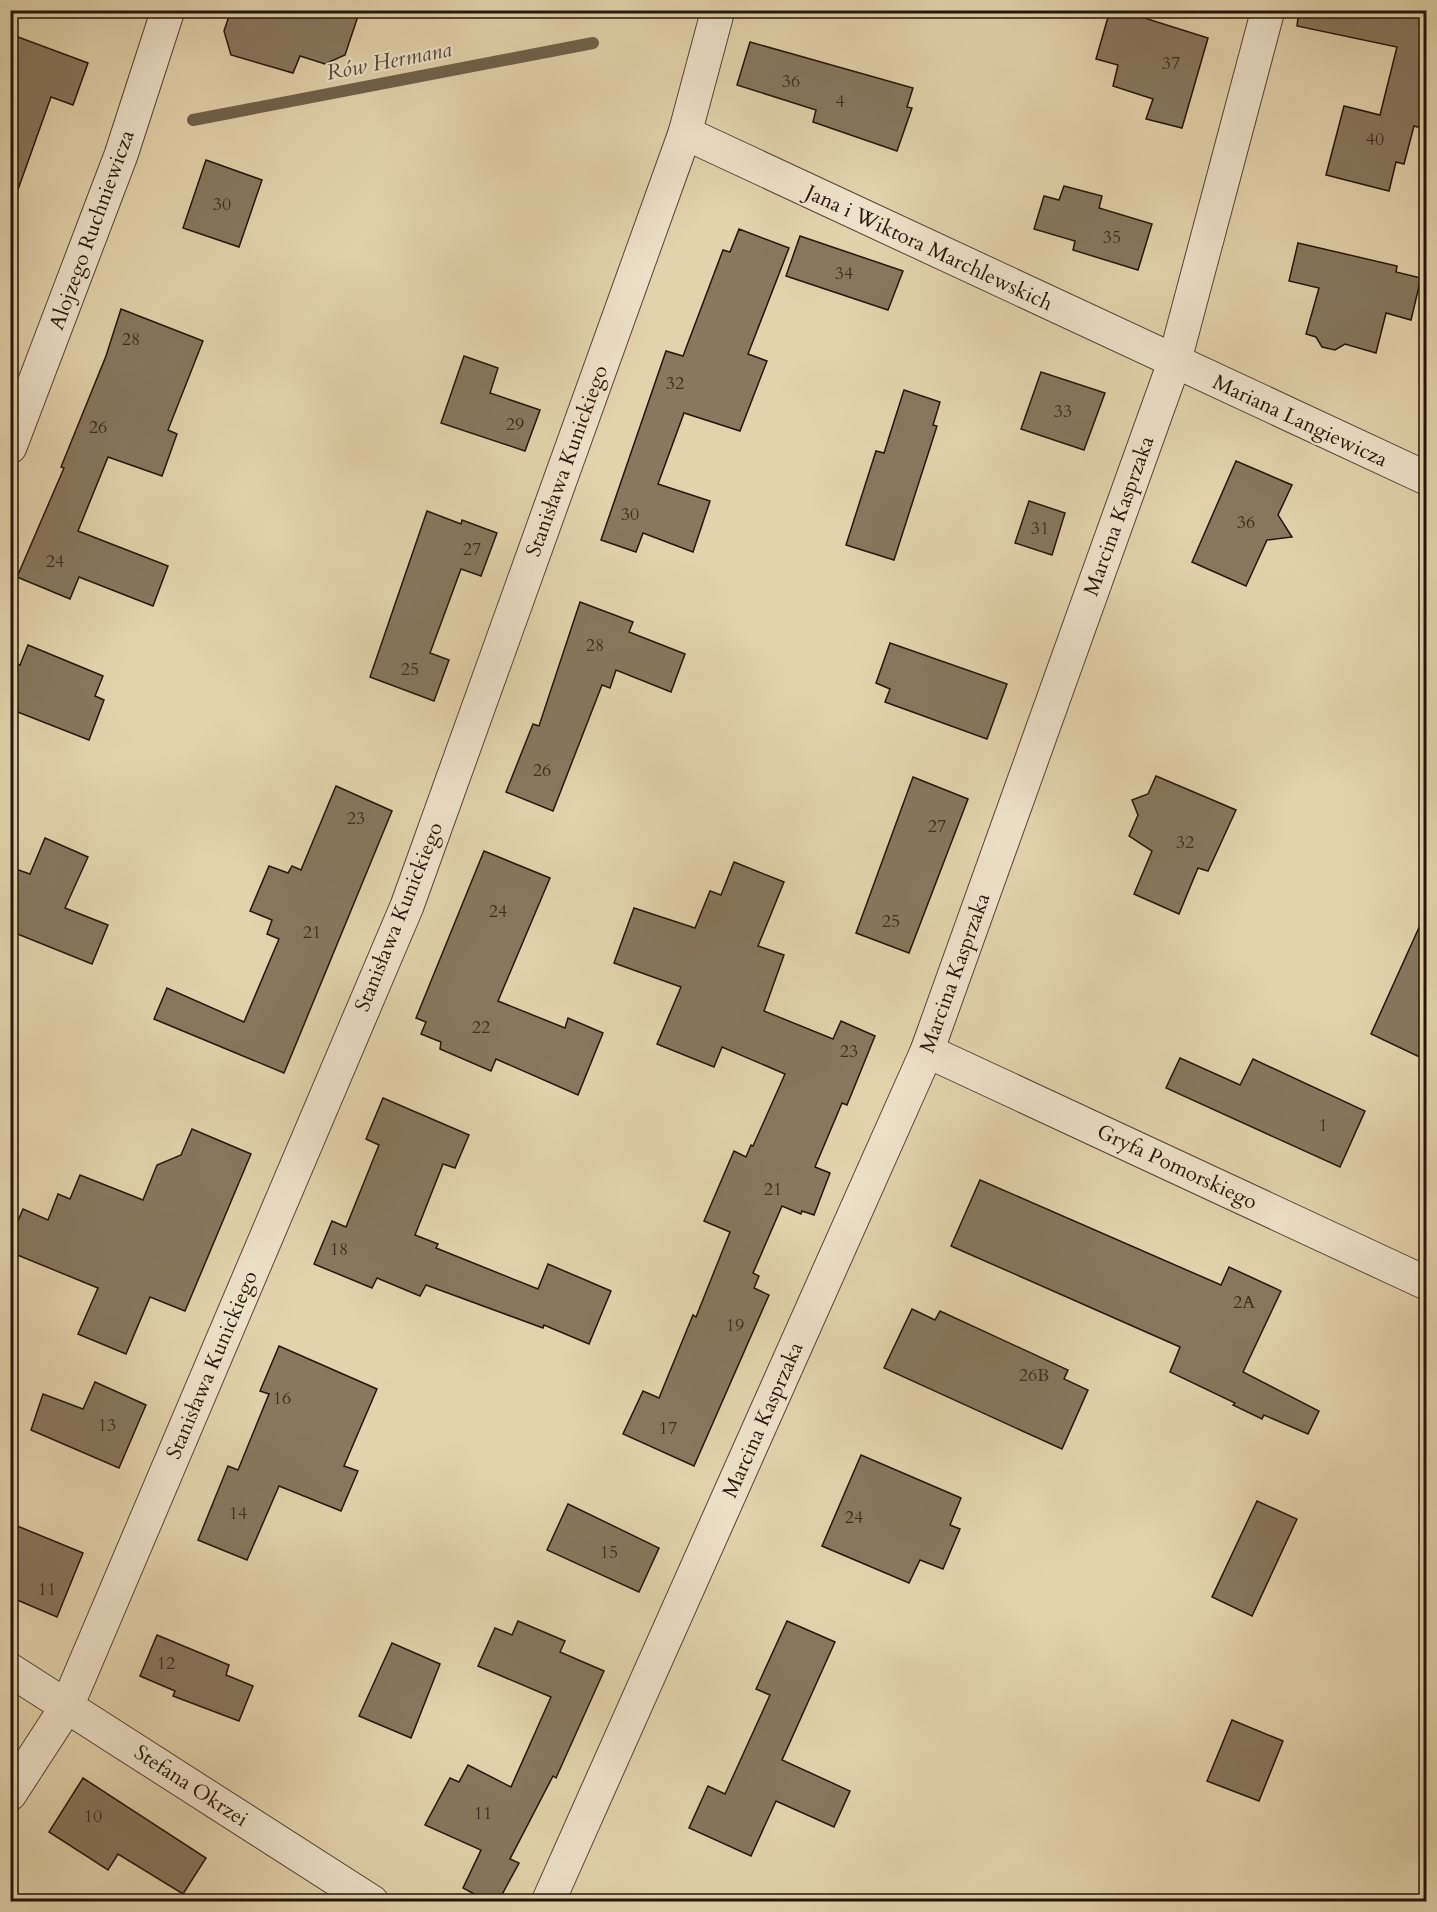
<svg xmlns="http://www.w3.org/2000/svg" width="1437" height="1912" viewBox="0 0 1437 1912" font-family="Cardo,serif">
<rect width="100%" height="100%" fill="#e3d3ac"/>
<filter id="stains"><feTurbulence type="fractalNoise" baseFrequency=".00333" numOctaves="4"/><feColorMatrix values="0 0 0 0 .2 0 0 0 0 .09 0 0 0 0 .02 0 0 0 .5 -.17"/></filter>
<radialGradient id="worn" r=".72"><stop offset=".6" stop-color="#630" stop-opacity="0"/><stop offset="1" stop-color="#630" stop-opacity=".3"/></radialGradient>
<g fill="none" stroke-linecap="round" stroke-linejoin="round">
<polyline stroke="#70614a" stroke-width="12" points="193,120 593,43"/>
</g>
<g fill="#87785e" stroke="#241609" stroke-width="1.5">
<polygon points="231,10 360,10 345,55 325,64 300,56 293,73 231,55 224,31"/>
<polygon points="1110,10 1119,10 1208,38 1182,128 1146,119 1153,99 1113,86 1118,65 1096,59"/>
<polygon points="1299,10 1426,10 1426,105 1421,128 1414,126 1404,164 1396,162 1389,191 1326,175 1344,106 1380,115 1397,47 1297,26"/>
<polygon points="10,34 88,63 73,105 51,97 15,198 10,197"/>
<polygon points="750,42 913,88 907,107 912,108 897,151 813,122 816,110 737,85"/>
<polygon points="206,160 262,180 239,247 183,228"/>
<polygon points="1064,186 1102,196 1099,208 1152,224 1138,270 1073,250 1075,241 1034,229 1044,196 1059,200"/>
<polygon points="739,229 789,248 748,354 767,361 740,431 684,413 658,484 710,501 693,552 643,533 636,552 601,540 666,351 683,356 723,250 730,252"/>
<polygon points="800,236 903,271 888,310 786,276"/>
<polygon points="1298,243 1397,266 1396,272 1421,278 1411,320 1386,313 1376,353 1345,344 1335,350 1322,347 1316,337 1306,334 1319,288 1289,281"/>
<polygon points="121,309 203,341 168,430 177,434 162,476 108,457 78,531 168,566 153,606 79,577 70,599 17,577 64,468 61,467 106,356"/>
<polygon points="464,356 498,368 490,393 540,410 525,451 441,423"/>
<polygon points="1041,372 1105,393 1084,450 1021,429"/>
<polygon points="904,390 940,402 933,425 937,426 894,560 846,545 876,451 884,453"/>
<polygon points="1236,461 1292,485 1278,515 1292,537 1267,540 1246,586 1192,562"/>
<polygon points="1029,501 1065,513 1052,555 1015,543"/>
<polygon points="427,511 461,524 462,520 497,533 481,576 461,569 430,653 449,660 434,701 370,677"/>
<polygon points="580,602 633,622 629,632 685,654 671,692 616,670 610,688 602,685 553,811 506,792 533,724 539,726"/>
<polygon points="890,643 1007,684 987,739 885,702 890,689 876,683"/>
<polygon points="28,645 103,676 95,696 104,700 89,740 10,709 10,662 20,665"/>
<polygon points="1156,776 1236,810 1208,871 1198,868 1179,914 1134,894 1152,851 1129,836 1138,815 1132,800 1148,794"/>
<polygon points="913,777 968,799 909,953 856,933"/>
<polygon points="336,786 392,811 284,1073 154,1019 167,988 244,1022 279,939 267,934 272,920 250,911 269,866 288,873 292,866 301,870"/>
<polygon points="45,838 88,857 65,908 108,925 92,964 10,931 10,867 30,874"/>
<polygon points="484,851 550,878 498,1001 565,1028 568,1018 603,1033 578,1095 496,1059 491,1071 440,1049 441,1042 421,1034 426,1022 416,1018"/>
<polygon points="734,862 784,882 758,946 784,955 764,1011 833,1039 841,1021 875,1036 847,1105 842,1103 815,1167 830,1173 814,1215 802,1211 801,1214 782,1206 753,1273 759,1276 754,1288 769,1295 694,1466 623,1434 643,1391 659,1398 693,1315 696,1317 730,1232 704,1221 734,1151 746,1157 751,1145 753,1146 785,1074 722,1047 714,1067 657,1044 681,987 614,963 634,908 695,928 710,891 721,895"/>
<polygon points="1426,912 1426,1060 1371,1034"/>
<polygon points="1180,1058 1240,1085 1253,1059 1365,1111 1340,1167 1166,1088"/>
<polygon points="383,1098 469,1135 455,1168 443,1164 415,1235 438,1244 436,1248 538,1289 548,1264 611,1291 589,1344 544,1325 543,1328 426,1285 420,1296 377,1278 372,1288 314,1264 332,1221 346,1227 379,1145 366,1139"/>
<polygon points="192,1129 251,1154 185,1311 150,1297 126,1354 78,1334 98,1288 10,1252 10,1240 23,1209 48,1220 58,1194 70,1199 80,1175 143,1200 157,1165 181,1155"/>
<polygon points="980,1180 1221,1285 1229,1267 1281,1291 1243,1372 1319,1411 1308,1434 1264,1415 1262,1419 1233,1405 1235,1403 1170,1372 1180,1347 951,1246"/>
<polygon points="912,1309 935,1320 940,1311 1068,1370 1064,1379 1088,1390 1062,1449 884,1368"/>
<polygon points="279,1346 377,1389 344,1466 358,1471 341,1511 279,1486 247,1560 198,1540 228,1466 238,1470 269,1394 260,1391"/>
<polygon points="95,1382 146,1405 119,1468 31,1430 43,1394 83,1409"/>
<polygon points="861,1455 961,1498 950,1525 960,1529 943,1569 920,1560 909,1583 822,1546"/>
<polygon points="1257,1501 1297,1519 1252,1616 1212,1597"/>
<polygon points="568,1504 659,1548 639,1592 547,1550"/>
<polygon points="10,1523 83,1553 57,1617 10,1597"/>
<polygon points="518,1621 565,1641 560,1652 604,1671 556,1778 553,1776 510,1859 519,1863 498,1902 489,1902 463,1888 481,1850 425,1825 450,1778 459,1782 468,1765 511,1787 551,1697 478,1666 495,1628 512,1635"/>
<polygon points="787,1621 835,1642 782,1760 850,1791 834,1827 776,1801 751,1856 689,1828 708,1786 725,1794 770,1695 756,1689"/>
<polygon points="157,1635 229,1665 226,1675 253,1686 239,1721 173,1696 175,1691 140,1676"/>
<polygon points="392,1643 440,1664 411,1738 359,1716"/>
<polygon points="1232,1720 1283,1741 1259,1801 1207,1781"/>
<polygon points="83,1778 206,1858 183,1894 118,1854 108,1870 49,1832"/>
</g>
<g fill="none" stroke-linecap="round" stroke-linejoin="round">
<g stroke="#544532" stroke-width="35">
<g id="minor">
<polyline points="685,133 1426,478"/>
<polyline points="10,447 121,155 168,10"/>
<polyline points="927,1051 1426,1283"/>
<polyline points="10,1670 372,1902"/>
<polyline points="10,1794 67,1706 407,906 685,133 718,10"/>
<polyline points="548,1902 927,1051 1174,363 1268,10"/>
</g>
</g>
<use href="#minor" stroke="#ede2c9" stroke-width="33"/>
</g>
<g text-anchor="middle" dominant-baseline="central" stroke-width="4.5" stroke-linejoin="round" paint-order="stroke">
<g font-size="18" fill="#3d2e1e">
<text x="1171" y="63">37</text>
<text x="791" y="81">36</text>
<text x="840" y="101">4</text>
<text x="1375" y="139">40</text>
<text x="222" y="204">30</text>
<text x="1112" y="237">35</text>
<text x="844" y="273">34</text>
<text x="131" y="339">28</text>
<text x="675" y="383">32</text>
<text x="1063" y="411">33</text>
<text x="515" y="424">29</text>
<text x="98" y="427">26</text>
<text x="630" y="514">30</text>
<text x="1246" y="522">36</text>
<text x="1040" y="528">31</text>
<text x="472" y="549">27</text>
<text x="55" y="561">24</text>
<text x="595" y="645">28</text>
<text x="410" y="669">25</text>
<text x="542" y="770">26</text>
<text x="356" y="818">23</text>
<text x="937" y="826">27</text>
<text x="1185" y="842">32</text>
<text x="498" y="911">24</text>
<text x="891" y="921">25</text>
<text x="312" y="932">21</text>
<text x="481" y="1027">22</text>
<text x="849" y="1051">23</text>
<text x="1323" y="1125">1</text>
<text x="773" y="1189">21</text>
<text x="339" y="1249">18</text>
<text x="1244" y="1302">2A</text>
<text x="735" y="1325">19</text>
<text x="1034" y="1375">26B</text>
<text x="282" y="1398">16</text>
<text x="107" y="1425">13</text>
<text x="668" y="1428">17</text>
<text x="238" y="1513">14</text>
<text x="854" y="1517">24</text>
<text x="609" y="1552">15</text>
<text x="47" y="1589">11</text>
<text x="166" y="1663">12</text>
<text x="483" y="1813">11</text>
<text x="93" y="1816">10</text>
</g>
<g font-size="21" fill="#241609" stroke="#ede2c9">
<text transform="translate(92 230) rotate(-70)">Alojzego Ruchniewicza</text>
<text transform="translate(929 248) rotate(25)">Jana i Wiktora Marchlewskich</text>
<text transform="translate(1300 421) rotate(25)">Mariana Langiewicza</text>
<text transform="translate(567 461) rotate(-70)">Stanisława Kunickiego</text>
<text transform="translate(1119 516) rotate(-70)">Marcina Kasprzaka</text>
<text transform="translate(399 917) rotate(-68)">Stanisława Kunickiego</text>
<text transform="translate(955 973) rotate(-70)">Marcina Kasprzaka</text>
<text transform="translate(1177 1167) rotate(25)">Gryfa Pomorskiego</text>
<text transform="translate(212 1365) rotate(-67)">Stanisława Kunickiego</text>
<text transform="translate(763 1420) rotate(-66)">Marcina Kasprzaka</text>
<text transform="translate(191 1786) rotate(33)">Stefana Okrzei</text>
</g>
<g font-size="22" font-style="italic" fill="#564834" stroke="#ede2c9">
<text transform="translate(389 61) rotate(-11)">Rów Hermana</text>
</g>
</g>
<rect width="1437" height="1912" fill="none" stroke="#e3d3ac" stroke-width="36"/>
<rect x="12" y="12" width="1413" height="1888" fill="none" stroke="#241609" stroke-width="3"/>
<rect x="18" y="18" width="1401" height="1876" fill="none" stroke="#241609" stroke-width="1.5"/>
<rect width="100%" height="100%" filter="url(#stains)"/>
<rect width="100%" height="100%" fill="url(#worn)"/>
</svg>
